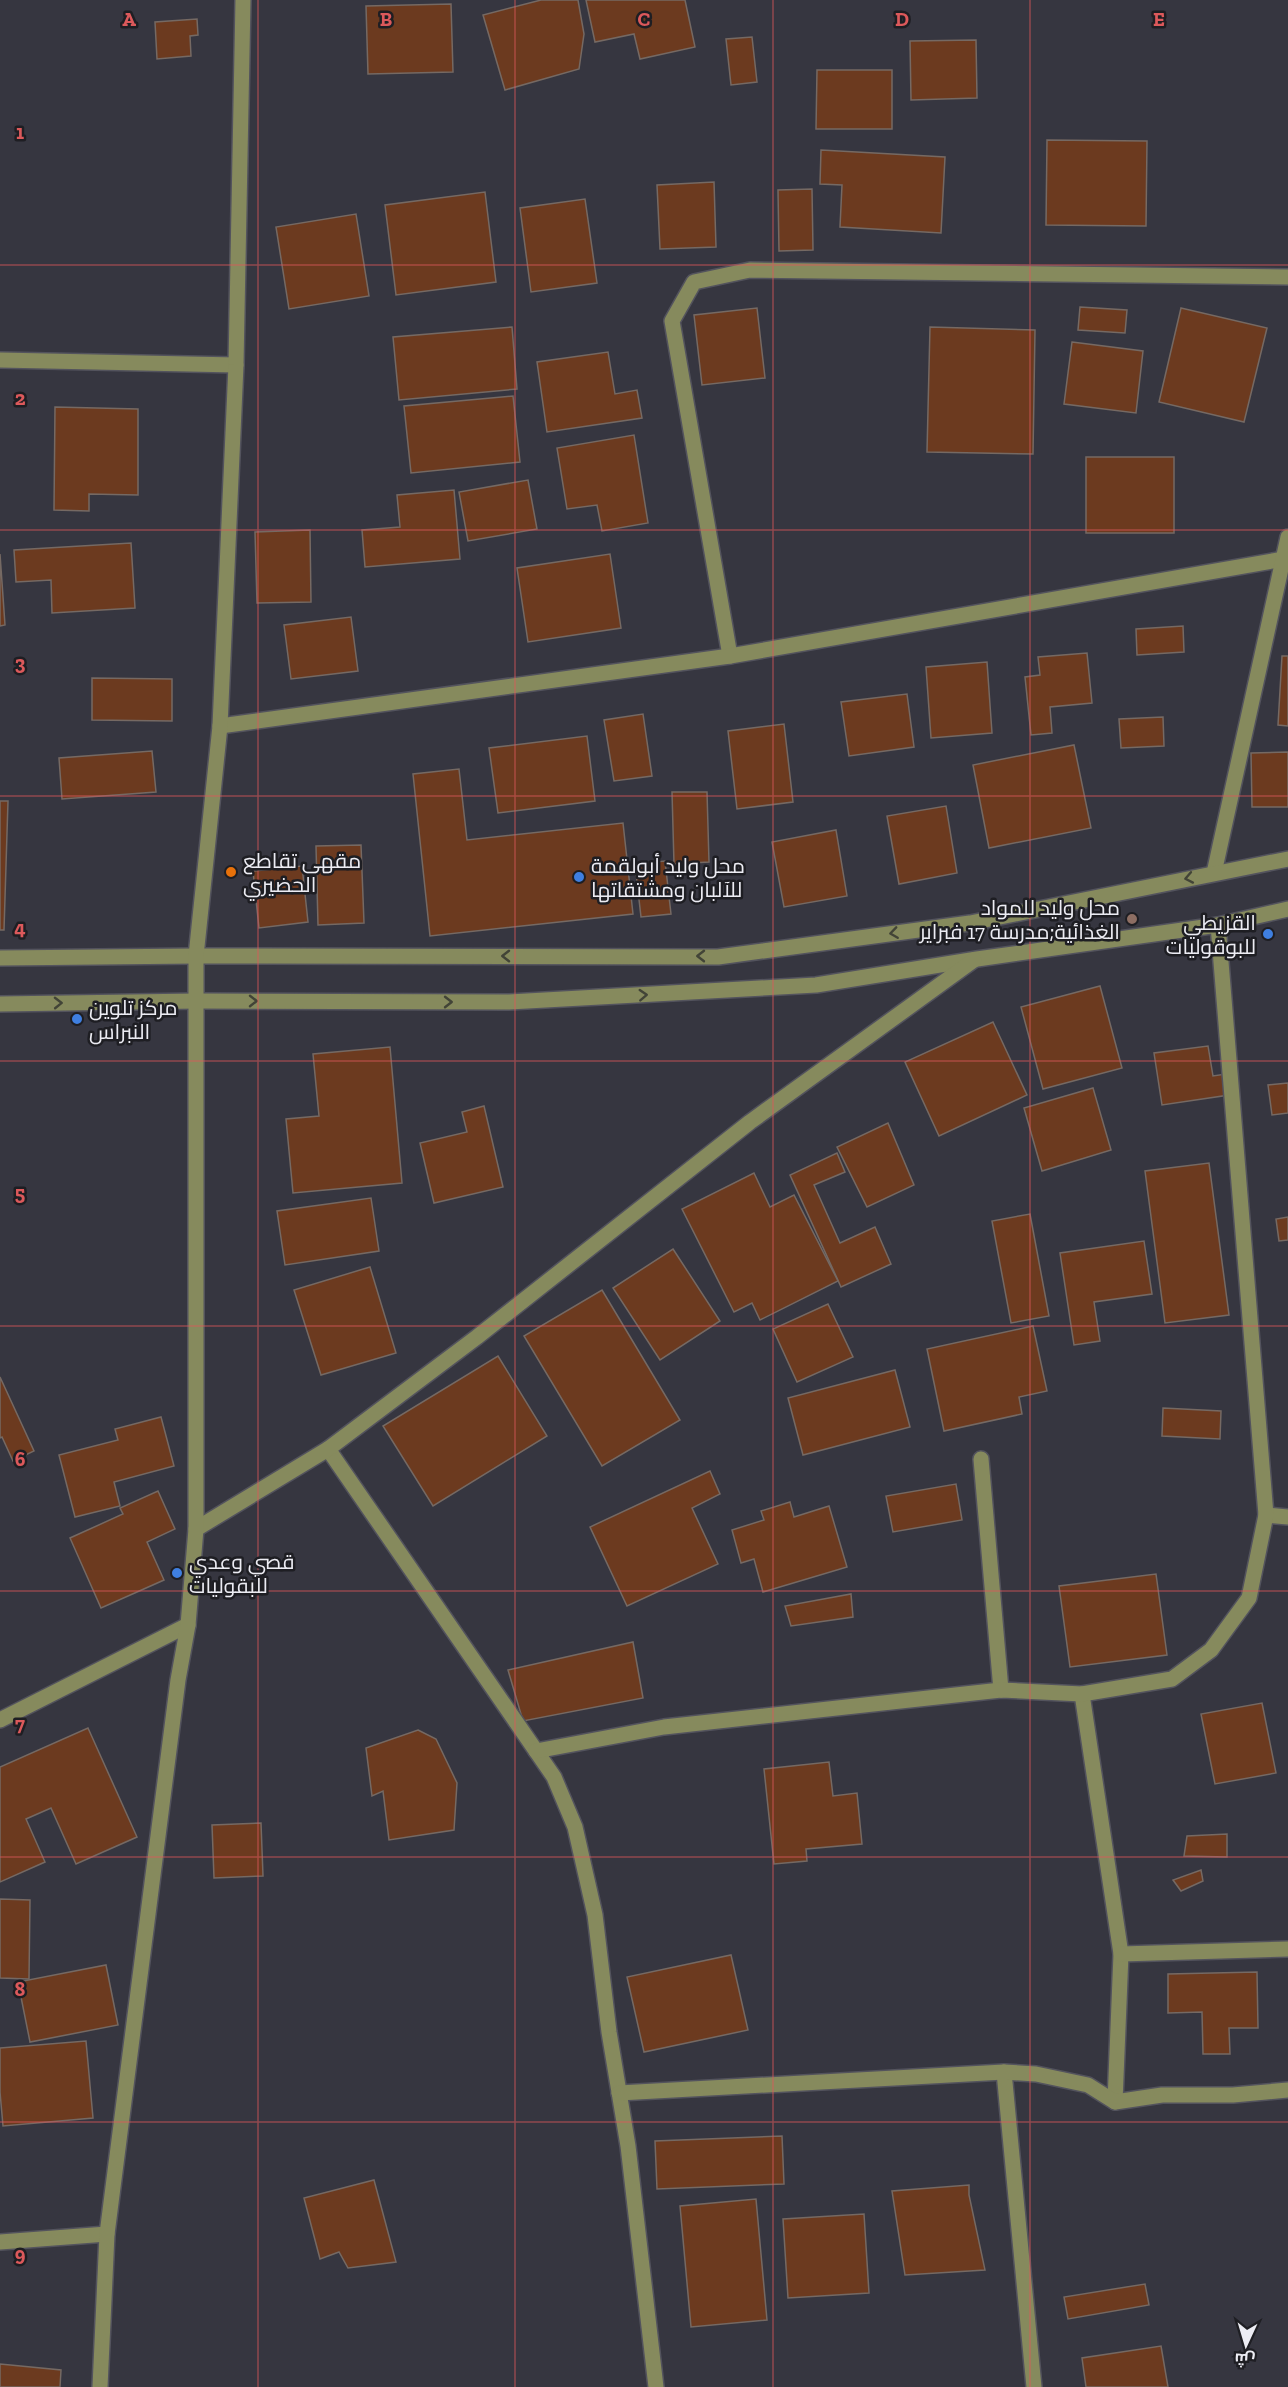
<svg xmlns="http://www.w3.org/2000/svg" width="1288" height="2387" viewBox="0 0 1288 2387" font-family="'Zilla Slab',Cairo,serif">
<rect width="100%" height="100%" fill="#363640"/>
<g fill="#6c3a1f" stroke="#756963" stroke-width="1.5">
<polygon points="541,0 578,0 584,34 579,69 505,90 483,15"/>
<polygon points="586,0 685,0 695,47 640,59 634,34 595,42"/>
<polygon points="451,4 453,72 368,74 366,6"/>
<polygon points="197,19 198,35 190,36 191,56 157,59 155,22"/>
<polygon points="752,37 757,82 731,85 726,39"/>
<polygon points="976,40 977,98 911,100 910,41"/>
<polygon points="817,70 892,70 892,129 816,129"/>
<polygon points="1047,140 1147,141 1146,226 1046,225"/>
<polygon points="821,150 945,157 941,233 840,227 842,185 820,184"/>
<polygon points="714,182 716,247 660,249 657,185"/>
<polygon points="812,189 813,250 779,251 778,190"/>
<polygon points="485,192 496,282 396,295 385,205"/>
<polygon points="585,199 597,283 531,292 520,208"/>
<polygon points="356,214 369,296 289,309 276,227"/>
<polygon points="1080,307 1127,310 1125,333 1078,330"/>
<polygon points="757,308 765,378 702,385 694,315"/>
<polygon points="1181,308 1267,328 1244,422 1159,402"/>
<polygon points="512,327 517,389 399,400 393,337"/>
<polygon points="930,327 1035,330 1033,454 927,452"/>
<polygon points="1072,342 1143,351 1136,413 1064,404"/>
<polygon points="608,352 615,394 637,390 642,418 547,432 537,362"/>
<polygon points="513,396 520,462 411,473 404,406"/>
<polygon points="55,407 138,409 138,495 89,494 89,511 54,510"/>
<polygon points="634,435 648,523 602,531 597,505 567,509 557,448"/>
<rect x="1086" y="457" width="88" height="76"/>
<polygon points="528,480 537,529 468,541 459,492"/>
<polygon points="454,490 460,559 365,567 362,530 400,527 397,495"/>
<polygon points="310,530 311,602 257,603 255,532"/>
<polygon points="131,543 135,608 52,613 51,580 16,582 14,550"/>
<polygon points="0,554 5,625 0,626"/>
<polygon points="610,554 621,628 528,642 517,568"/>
<polygon points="351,617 358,671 291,679 284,625"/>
<polygon points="1183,626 1184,652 1137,655 1136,629"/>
<polygon points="1087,653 1092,703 1050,707 1052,733 1031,735 1025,677 1040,675 1038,657"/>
<polygon points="1282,656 1288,656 1288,726 1278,725"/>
<polygon points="987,662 992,733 931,738 926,667"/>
<polygon points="92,678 172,679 172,721 92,720"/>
<polygon points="907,694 914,747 849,756 841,702"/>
<polygon points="643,714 652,776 614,781 604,720"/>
<polygon points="1163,717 1164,746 1121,748 1119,719"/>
<polygon points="784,724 793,802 737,809 728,731"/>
<polygon points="587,736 595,801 498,813 489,748"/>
<polygon points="1074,745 1091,828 989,848 973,765"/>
<polygon points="152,751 156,792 62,799 59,758"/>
<polygon points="1288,752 1288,807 1252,807 1251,753"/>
<polygon points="459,769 467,840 623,823 633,914 430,936 413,774"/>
<polygon points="672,792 707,792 709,862 674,864"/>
<polygon points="0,801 8,801 4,930 0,930"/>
<polygon points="946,806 957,873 899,884 887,816"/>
<polygon points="836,830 847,896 784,907 772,842"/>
<polygon points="361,845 364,923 318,925 316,846"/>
<polygon points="665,861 671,914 641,917 635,864"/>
<polygon points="302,866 308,922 259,928 253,871"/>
<polygon points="1100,986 1122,1068 1043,1089 1021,1007"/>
<polygon points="993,1022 1027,1095 939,1136 905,1062"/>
<polygon points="1208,1046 1213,1076 1226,1074 1229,1095 1162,1105 1154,1053"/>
<polygon points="390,1047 402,1183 293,1193 286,1119 319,1116 313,1054"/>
<polygon points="1288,1083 1288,1113 1272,1115 1268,1085"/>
<polygon points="1093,1088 1111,1150 1042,1171 1024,1108"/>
<polygon points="484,1106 503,1187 434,1203 420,1143 467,1132 462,1112"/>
<polygon points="888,1123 914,1185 867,1207 837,1147"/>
<polygon points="837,1153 845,1172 814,1185 840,1243 875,1227 891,1264 841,1287 790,1175"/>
<polygon points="1209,1163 1229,1315 1165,1323 1145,1171"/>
<polygon points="754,1173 770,1207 794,1195 838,1281 760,1320 752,1303 734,1312 682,1209"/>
<polygon points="371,1198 379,1251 285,1265 277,1211"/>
<polygon points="1030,1214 1049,1316 1011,1323 992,1221"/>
<polygon points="1288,1217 1288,1240 1279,1241 1276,1219"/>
<polygon points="1144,1241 1152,1294 1094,1302 1100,1341 1074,1345 1060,1253"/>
<polygon points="673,1249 720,1321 660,1360 613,1288"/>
<polygon points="370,1267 396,1353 321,1375 294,1290"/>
<polygon points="602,1290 680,1420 602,1466 524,1336"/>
<polygon points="828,1304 853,1357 797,1382 773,1329"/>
<polygon points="1033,1326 1047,1391 1019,1397 1022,1414 944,1431 927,1349"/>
<polygon points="498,1356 547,1436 433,1506 383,1426"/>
<polygon points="895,1370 910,1427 803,1455 788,1398"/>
<polygon points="0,1377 34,1451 13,1461 2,1437 0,1438"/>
<polygon points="1163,1408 1221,1411 1220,1439 1162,1436"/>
<polygon points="161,1417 174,1466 114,1482 120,1506 75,1517 59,1455 118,1440 115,1429"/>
<polygon points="710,1471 720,1494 692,1508 718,1564 627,1606 590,1527"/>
<polygon points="956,1484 962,1520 893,1532 886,1496"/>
<polygon points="158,1491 175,1529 147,1542 164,1580 101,1608 70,1538 123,1514 120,1508"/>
<polygon points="790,1502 794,1517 829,1506 847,1567 763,1592 754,1559 741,1563 732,1530 764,1520 761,1511"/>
<polygon points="1156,1574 1167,1655 1070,1667 1059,1586"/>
<polygon points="851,1594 853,1617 791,1626 785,1606"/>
<polygon points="633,1642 643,1698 523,1721 508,1670"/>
<polygon points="1262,1703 1276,1773 1215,1784 1201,1714"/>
<polygon points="88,1728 137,1837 76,1864 51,1808 26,1819 45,1862 0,1882 0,1767"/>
<polygon points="418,1730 436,1739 457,1783 454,1830 389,1840 383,1791 372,1796 366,1748"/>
<polygon points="829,1762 833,1796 857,1793 862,1844 806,1849 807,1861 774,1864 764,1769"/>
<polygon points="261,1823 263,1876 214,1878 212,1825"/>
<polygon points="1227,1834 1227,1857 1184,1856 1187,1836"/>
<polygon points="1201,1870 1203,1881 1181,1891 1173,1880"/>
<polygon points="0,1899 30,1900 29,1979 0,1978"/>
<polygon points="731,1955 748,2030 644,2052 627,1977"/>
<polygon points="106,1965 118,2025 30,2042 18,1982"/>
<polygon points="1257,1972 1258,2028 1229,2028 1230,2054 1203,2054 1202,2012 1168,2013 1168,1974"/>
<polygon points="86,2041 93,2118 3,2126 0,2092 0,2048"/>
<polygon points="782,2136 784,2184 657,2189 655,2141"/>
<polygon points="374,2180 396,2262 348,2268 339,2252 320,2259 304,2198"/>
<polygon points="969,2185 969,2195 985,2270 905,2275 892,2191"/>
<polygon points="756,2199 767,2320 691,2327 680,2206"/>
<polygon points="864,2214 869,2293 788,2298 783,2219"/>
<polygon points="1145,2284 1149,2305 1068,2319 1064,2297"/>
<polygon points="1161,2346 1168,2387 1086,2387 1082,2358"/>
<polygon points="0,2364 61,2370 60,2387 0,2387"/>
</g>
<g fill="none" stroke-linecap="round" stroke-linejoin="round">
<g stroke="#53535d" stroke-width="18">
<g id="minor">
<polyline points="0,360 236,365"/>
<polyline points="730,656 672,321 694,282 750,270 1288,277"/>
<polyline points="220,726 730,656 1284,559"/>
<polyline points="1214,873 1288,537"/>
<polyline points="0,958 196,956 718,957 970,923 1288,859"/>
<polyline points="0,1004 197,1001 509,1002 816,985 977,959 1218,925 1288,909"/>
<polyline points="328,1449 554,1777 575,1827 595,1915 609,2032 628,2146 656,2387"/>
<polyline points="981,1459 1001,1690"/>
<polyline points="1266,1515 1288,1517"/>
<polyline points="196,1529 328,1449 477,1337 750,1122 974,960"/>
<polyline points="1082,1694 1121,1954 1115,2102"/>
<polyline points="0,1720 188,1625"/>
<polyline points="536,1751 664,1727 1001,1690 1082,1694 1172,1679 1211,1650 1249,1598 1266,1515 1218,925"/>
<polyline points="1121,1954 1288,1949"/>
<polyline points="1004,2072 1034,2387"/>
<polyline points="619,2093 1004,2072 1036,2074 1088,2085 1115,2102 1162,2095 1233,2095 1288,2090"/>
<polyline points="0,2242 107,2234"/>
<polyline points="100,2387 107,2234 178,1680 188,1625 196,1529 196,956 220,726 236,365 243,0"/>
</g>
</g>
<use href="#minor" stroke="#868a5d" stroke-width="15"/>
</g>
<defs><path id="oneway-chevron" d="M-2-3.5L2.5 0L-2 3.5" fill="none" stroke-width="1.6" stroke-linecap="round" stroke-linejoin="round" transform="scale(1.5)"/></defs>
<g stroke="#424437">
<use href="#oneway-chevron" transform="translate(1189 878) rotate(169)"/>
<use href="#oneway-chevron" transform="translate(894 933) rotate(172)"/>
<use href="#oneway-chevron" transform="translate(506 956) rotate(-180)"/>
<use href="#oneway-chevron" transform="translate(701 956) rotate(-180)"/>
<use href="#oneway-chevron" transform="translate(643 995) rotate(-3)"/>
<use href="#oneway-chevron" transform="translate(253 1001)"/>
<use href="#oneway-chevron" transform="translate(448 1002)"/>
<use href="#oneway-chevron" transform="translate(58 1003) rotate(-1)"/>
</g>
<path fill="none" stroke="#dc595b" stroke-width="1.5" stroke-opacity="0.55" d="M258 0V2387M515 0V2387M773 0V2387M1030 0V2387M0 265H1288M0 530H1288M0 796H1288M0 1061H1288M0 1326H1288M0 1591H1288M0 1857H1288M0 2122H1288"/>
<circle fill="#e8710a" stroke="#1e1e23" stroke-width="2" cx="231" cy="872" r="6"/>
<g fill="#3f7fe0" stroke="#1e1e23" stroke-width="2">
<circle cx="579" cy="877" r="6"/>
<circle cx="1268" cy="934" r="6"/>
<circle cx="77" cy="1019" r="6"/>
<circle cx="177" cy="1573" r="6"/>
</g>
<circle fill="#8d6e63" stroke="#1e1e23" stroke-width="2" cx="1132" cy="919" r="6"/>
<g text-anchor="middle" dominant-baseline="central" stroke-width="5" stroke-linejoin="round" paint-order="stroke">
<g font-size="21" fill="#ececf3" stroke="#1e1e23" text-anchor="start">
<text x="243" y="860">مقهى تقاطع<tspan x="243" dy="24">الحضيري</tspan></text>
<text x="591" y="865">محل وليد أبولقمة<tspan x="591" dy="24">للآلبان ومشتقاتها</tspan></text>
<text x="1120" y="907" text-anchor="end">محل وليد للمواد<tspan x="1120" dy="24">الغذائية;مدرسة 17 فبراير</tspan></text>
<text x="1256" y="922" text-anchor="end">القزيطي<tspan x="1256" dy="24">للبوقوليات</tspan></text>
<text x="89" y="1007">مركز تلوين<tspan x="89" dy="24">النبراس</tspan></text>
<text x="189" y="1561">قصي وعدي<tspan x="189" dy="24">للبقوليات</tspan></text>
</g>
</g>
<g font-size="20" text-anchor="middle" font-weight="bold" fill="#dc595b" stroke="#1e1e23" stroke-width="5" stroke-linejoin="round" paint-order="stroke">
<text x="129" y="26">A</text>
<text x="386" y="26">B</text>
<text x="644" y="26">C</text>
<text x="902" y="26">D</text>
<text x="1159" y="26">E</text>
<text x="20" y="139">1</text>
<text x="20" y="405">2</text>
<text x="20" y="670">3</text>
<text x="20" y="935">4</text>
<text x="20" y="1200">5</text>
<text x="20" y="1466">6</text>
<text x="20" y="1731">7</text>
<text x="20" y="1996">8</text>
<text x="20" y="2261">9</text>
</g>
<g transform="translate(1246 2345) rotate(184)" stroke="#1e1e23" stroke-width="4.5" paint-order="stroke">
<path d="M0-4.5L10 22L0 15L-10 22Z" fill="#ececf3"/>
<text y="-9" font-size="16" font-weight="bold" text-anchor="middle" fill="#ececf3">ش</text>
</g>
</svg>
